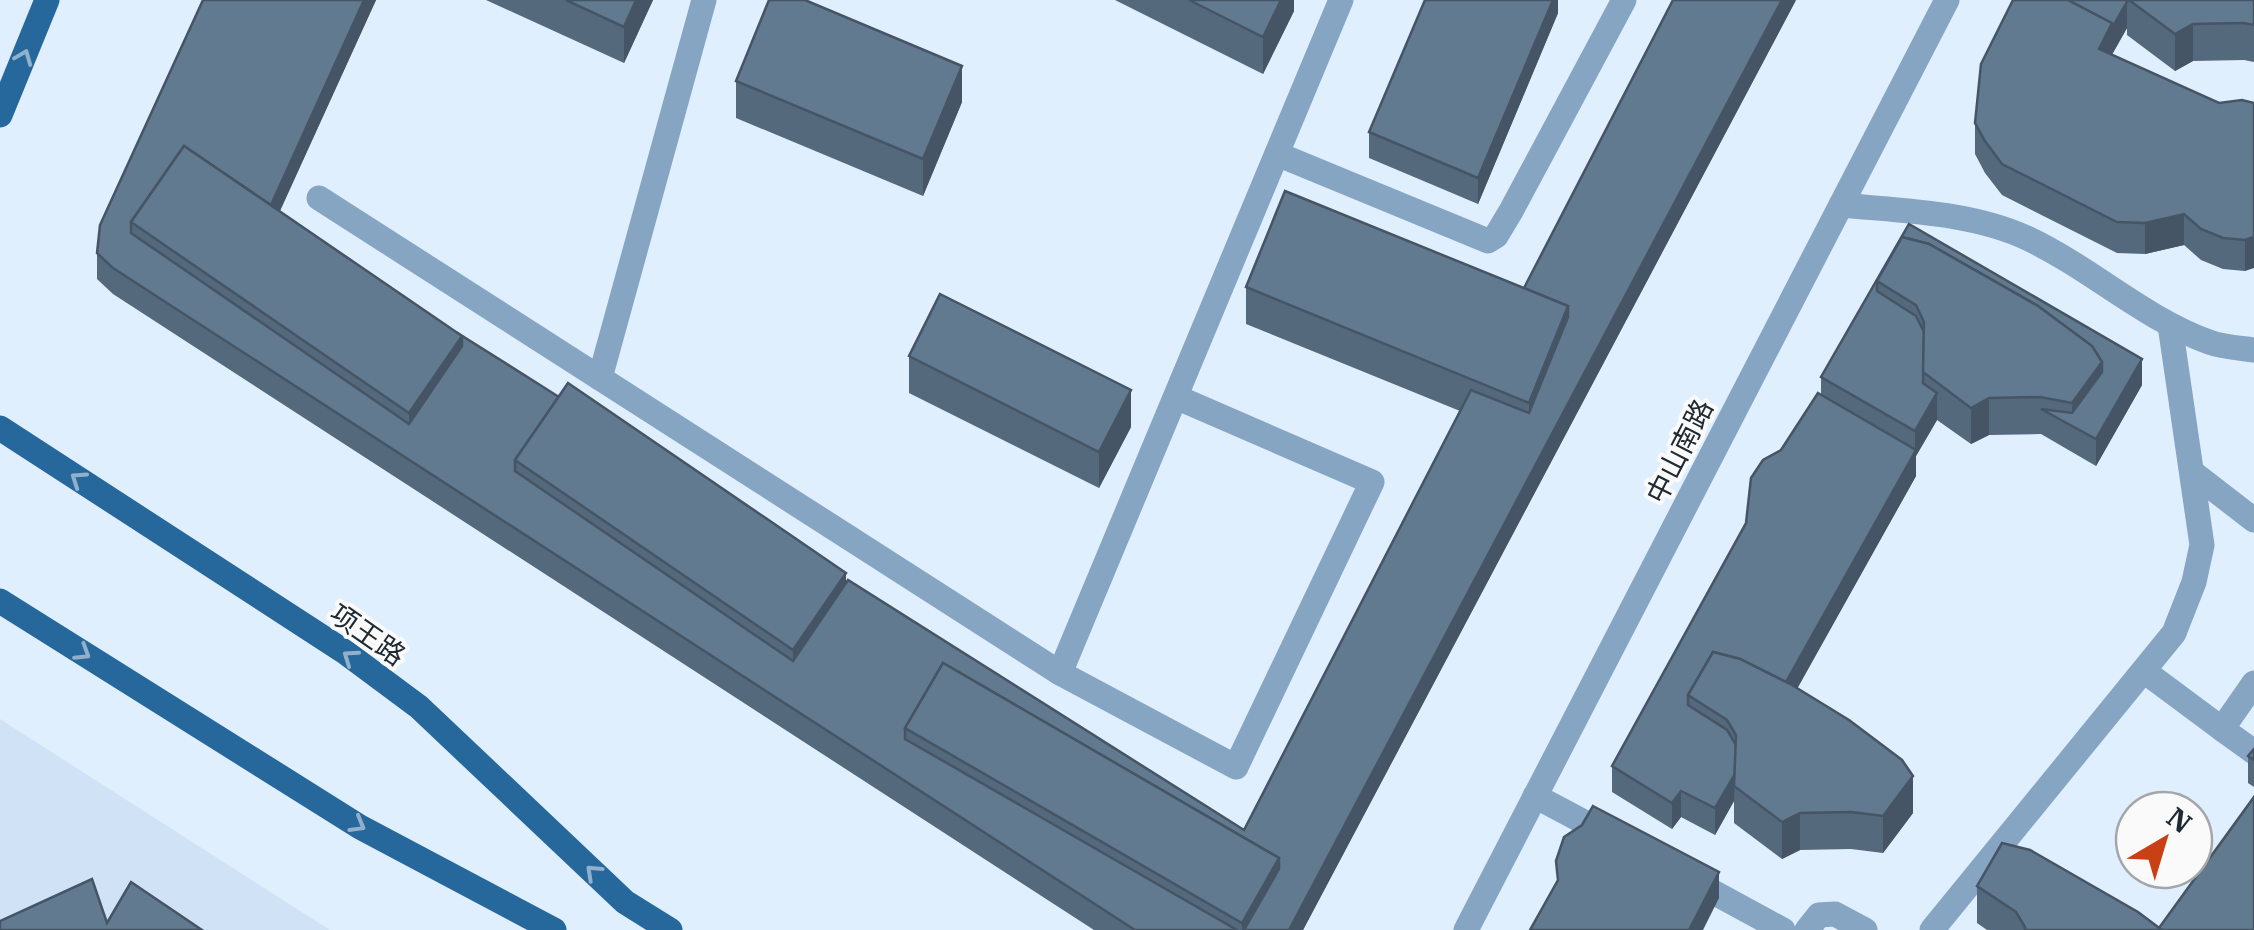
<svg xmlns="http://www.w3.org/2000/svg" width="2254" height="930" viewBox="0 0 2254 930" font-family="'IBM Plex Serif','Noto Sans SC',serif">
<rect width="100%" height="100%" fill="#e0effe"/>
<polygon fill="#d0e3f6" points="0,719 330,930 0,930"/>
<g fill="none" stroke-linecap="round" stroke-linejoin="round">
<g stroke="#85a5c3" stroke-width="25">
<polyline points="1277,154 1488,241 1496,236 1511,211 1624,0"/>
<polyline points="319,198 1060,673 1341,0"/>
<polyline points="600,378 704,0"/>
<polyline points="2193,473 2254,520"/>
<polyline points="2144,671 2222,729 2254,683"/>
<polyline points="1060,673 1236,767 1372,482 1176,397"/>
<polyline points="2222,729 2254,752"/>
<polyline points="1535,796 1612,837"/>
<polyline points="1691,880 1783,930"/>
<polyline points="1807,930 1819,915 1835,914 1865,930"/>
<polyline points="1932,930 2174,633 2194,582 2202,545 2170,325"/>
</g>
<g stroke="#85a5c3" stroke-width="25">
<path d="M1841 205C1902 211 1973 212 2029 239 2092 269 2143 318 2209 342 2222 347 2239 348 2254 350"/>
<polyline points="1466,930 1947,0"/>
</g>
<g stroke="#26679c" stroke-width="25">
<polyline points="0,115 47,0"/>
<polyline points="0,428 345,652 419,707 625,902 670,930"/>
<polyline points="0,601 360,827 554,930"/>
</g>
</g>
<g fill="#54697c">
<polygon points="203,0 376,0 280,211 455,332 846,584 1244,830 1460,411 1246,324 1246,287 1524,288 1796,0 1303,930 1094,930 113,294 97,279 97,253"/>
<polygon points="486,0 653,0 624,63"/>
<polygon points="1115,0 1294,0 1294,11 1263,74"/>
<polygon points="1558,0 1558,13 1478,204 1369,158 1369,132"/>
<polygon points="2013,0 2254,0 2254,62 2244,60 2193,61 2175,71 2127,35 2127,28 2112,55 2219,103 2254,103 2245,271 2223,269 2201,260 2184,245 2145,254 2117,253 2002,195 1985,173 1975,154 1975,123"/>
<polygon points="736,81 962,102 923,196 736,118"/>
<polygon points="1909,224 2142,385 2096,466 2041,434 1989,435 1971,444 1937,420 1916,456 1916,476 1797,688 1913,813 1883,853 1851,849 1800,850 1782,859 1734,823 1734,801 1715,835 1681,817 1672,829 1612,792 1612,766 1746,523 1781,450 1821,395 1821,377"/>
<polygon points="909,356 1131,427 1099,488 909,393"/>
<polygon points="2254,749 2254,787 2248,783 2248,756"/>
<polygon points="1977,886 2159,928 2254,930 1987,930 1977,923"/>
</g>
<g fill="#455565">
<polygon points="364,0 376,0 267,239 267,213"/>
<polygon points="636,0 653,0 624,63 624,27"/>
<polygon points="1281,0 1294,0 1294,11 1263,74 1263,37"/>
<polygon points="1553,0 1558,0 1558,13 1478,204 1478,178"/>
<polygon points="1782,0 1796,0 1303,930 1289,930"/>
<polygon points="2127,2 2127,28 2112,54 2099,49 2112,23"/>
<polygon points="2193,24 2193,61 2175,71 2175,34"/>
<polygon points="962,66 962,102 923,196 923,159"/>
<polygon points="2184,214 2184,245 2145,254 2145,223"/>
<polygon points="2254,237 2254,268 2245,271 2245,240"/>
<polygon points="1568,306 1568,343 1529,439 1529,403"/>
<polygon points="462,336 462,373 409,450 409,413"/>
<polygon points="2142,359 2142,385 2096,466 2096,439"/>
<polygon points="2102,362 2102,398 2072,426 2072,403"/>
<polygon points="1131,390 1131,427 1099,488 1099,452"/>
<polygon points="1937,393 1937,420 1916,456 1916,476 1782,716 1782,689 1915,451 1915,431"/>
<polygon points="1989,398 1989,435 1971,444 1971,408"/>
<polygon points="846,573 846,610 793,687 793,650"/>
<polygon points="1735,773 1734,801 1715,835 1715,808"/>
<polygon points="1913,776 1913,813 1883,853 1883,816"/>
<polygon points="1681,791 1681,817 1672,829 1672,803"/>
<polygon points="1800,813 1800,850 1782,859 1782,822"/>
<polygon points="1279,858 1279,895 1259,930 1242,930 1242,923"/>
<polygon points="1719,872 1719,898 1703,930 1689,930"/>
</g>
<g fill="#627a90" stroke="#455565" stroke-width="2.5">
<polygon points="203,0 364,0 271,205 184,146 131,222 131,233 409,424 462,346 462,336 456,332 559,397 515,460 515,471 793,661 848,580 1244,830 1471,390 1529,413 1568,317 1568,306 1524,288 1673,0 1782,0 1289,930 1244,930 1279,869 1279,858 943,663 905,728 905,739 1237,930 1135,930 113,268 97,253 100,225"/>
<polygon points="566,0 636,0 624,27"/>
<polygon points="769,0 805,0 962,66 923,159 736,81"/>
<polygon points="1189,0 1281,0 1263,37"/>
<polygon points="1425,0 1553,0 1478,178 1369,132"/>
<polygon points="2013,0 2068,0 2112,23 2099,49 2219,103 2242,100 2254,103 2254,237 2245,240 2223,238 2201,229 2184,214 2145,223 2117,222 2002,164 1985,141 1975,123 1981,64"/>
<polygon points="2068,0 2128,0 2112,28 2112,23"/>
<polygon points="2129,0 2254,0 2254,25 2244,23 2193,24 2175,34"/>
<polygon points="184,146 462,336 409,413 131,222"/>
<polygon points="1285,191 1568,306 1529,403 1246,287"/>
<polygon points="1909,224 2142,359 2096,439 2041,409 2072,413 2102,372 2102,362 2092,346 2038,306 1929,244 1902,237 1877,281 1877,291 1916,316 1924,332 1923,383 1937,393 1915,431 1821,377"/>
<polygon points="1902,237 1929,244 2038,306 2092,346 2102,362 2072,403 2040,397 1989,398 1971,408 1923,372 1924,322 1916,305 1877,281"/>
<polygon points="940,294 1131,390 1099,452 909,356"/>
<polygon points="568,383 846,573 793,650 515,460"/>
<polygon points="1818,393 1916,450 1786,682 1740,659 1713,652 1688,695 1688,705 1727,730 1736,745 1735,774 1715,808 1681,791 1672,803 1612,766 1746,523 1751,478 1763,460 1781,450"/>
<polygon points="1713,652 1740,659 1792,685 1849,720 1902,760 1913,776 1883,816 1851,812 1800,813 1782,822 1734,786 1736,735 1727,720 1688,695"/>
<polygon points="943,663 1279,858 1242,923 905,728"/>
<polygon points="2254,749 2254,760 2248,756"/>
<polygon points="2254,797 2254,930 2162,930 2159,928"/>
<polygon points="1593,806 1719,872 1689,930 1530,930 1558,880 1556,861 1564,837 1582,825"/>
<polygon points="2002,843 2030,850 2138,912 2162,930 2025,930 2025,927 2016,912 1977,886"/>
<polygon points="92,879 107,923 131,882 202,930 0,930 0,921"/>
</g>
<defs><path id="oneway-chevron" d="M-2-3.5L2.5 0L-2 3.5" fill="none" stroke-width="1.6" stroke-linecap="round" stroke-linejoin="round" transform="scale(2.5)"/></defs>
<g stroke="#90b0cb">
<use href="#oneway-chevron" transform="translate(24 57) rotate(-68)"/>
<use href="#oneway-chevron" transform="translate(78 479) rotate(-146)"/>
<use href="#oneway-chevron" transform="translate(83 653) rotate(32)"/>
<use href="#oneway-chevron" transform="translate(350 657) rotate(-145)"/>
<use href="#oneway-chevron" transform="translate(358 825) rotate(30)"/>
<use href="#oneway-chevron" transform="translate(593 872) rotate(-137)"/>
</g>
<g text-anchor="middle" dominant-baseline="central" stroke-width="8" stroke-linejoin="round" paint-order="stroke">
<g font-size="28" fill="#202a33" stroke="#fafafa">
<text transform="translate(1679 451) rotate(-63)">中山南路</text>
<text transform="translate(368 634) rotate(35)">项王路</text>
</g>
</g>
<g transform="translate(2164 840) rotate(38)"><circle r="48" fill="#fafafa" stroke="#a3a7aa" stroke-width="2.5"/>
<path d="M0-8L18 38L0 25L-18 38Z" fill="#c84013"/>
<text y="-15" font-size="28" font-weight="bold" text-anchor="middle" fill="#202a33">N</text>
</g>
</svg>
